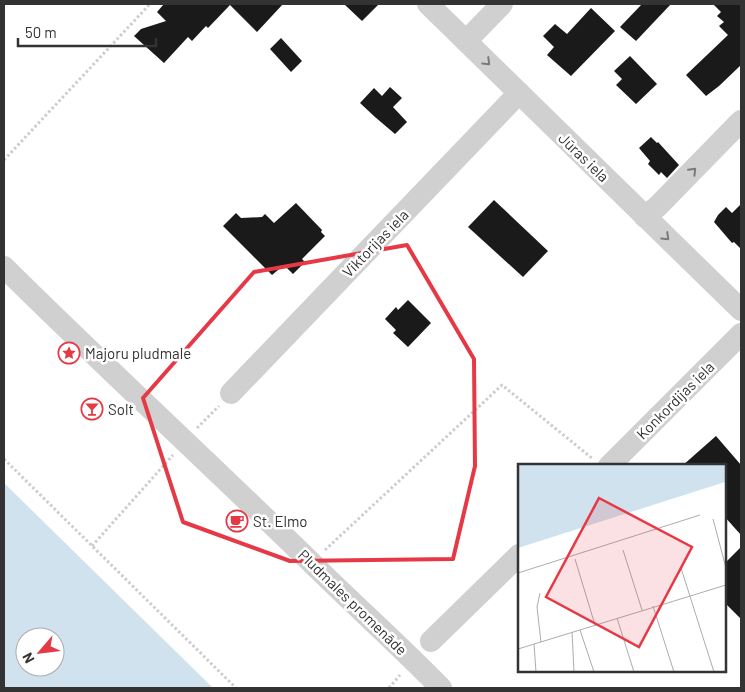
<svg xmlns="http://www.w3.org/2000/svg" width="745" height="692" viewBox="0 0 745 692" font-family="Barlow,sans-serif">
<rect width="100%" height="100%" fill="#fff"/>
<path fill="#cfe2ee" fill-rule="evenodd" d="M4 483 213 688H4ZM25 637H55V667H25Z"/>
<g fill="#1a1a1a">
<polygon points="164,4 283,4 257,32 230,5 208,28 206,26 192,41 188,37 164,63 134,36 141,29 166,21 157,12"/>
<polygon points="344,4 379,4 362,21"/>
<polygon points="642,4 671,4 636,41 620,27"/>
<polygon points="713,4 741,4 741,65 719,86 706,96 686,75 728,35 719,26 724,22 717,16 721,12"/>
<polygon points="591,8 615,31 571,76 547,55 554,47 543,36 555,24 567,34"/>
<polygon points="281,38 302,61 291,72 270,49"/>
<polygon points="630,56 657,84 636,104 616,85 622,79 614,71"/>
<polygon points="390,87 402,98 393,107 407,122 395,134 375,117 360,103 374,88 382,96"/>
<polygon points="651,137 657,143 658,142 679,165 667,178 661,172 659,175 648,164 650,161 639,148"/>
<polygon points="494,200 548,251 523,277 468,227"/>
<polygon points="296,203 322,230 321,232 325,236 302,259 305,262 293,274 284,265 272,275 223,226 236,213 241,218 262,217 265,214 274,223"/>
<polygon points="741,204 741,249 734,242 732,243 714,222 718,215 726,207 732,213"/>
<polygon points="408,300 431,323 408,347 393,333 396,330 385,319 396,307 398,310"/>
<polygon points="716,436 741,465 741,535 724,516 724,466 682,466"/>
<polygon points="741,547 741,619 724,602 724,564"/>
</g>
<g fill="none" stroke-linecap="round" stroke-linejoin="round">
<g stroke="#cdcdcd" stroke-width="3" stroke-dasharray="2.5 2.5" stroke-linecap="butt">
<polyline points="4,160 150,4"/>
<polyline points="197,428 219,406"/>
<polyline points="4,459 236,688"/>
<polyline points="92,546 173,455"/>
<polyline points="325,550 502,385 593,459"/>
<polyline points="389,688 400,675"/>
</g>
<g stroke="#d0d0d0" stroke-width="22">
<polyline points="428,4 741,310"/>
<polyline points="466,41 502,4"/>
<polyline points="645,217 658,206 741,121"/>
<path d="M4 267C109 371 218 471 324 575 363 613 403 649 441 688"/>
<polyline points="231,393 519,93"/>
<polyline points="609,466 741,334"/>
<polyline points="431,641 519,555"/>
</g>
</g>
<defs><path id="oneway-chevron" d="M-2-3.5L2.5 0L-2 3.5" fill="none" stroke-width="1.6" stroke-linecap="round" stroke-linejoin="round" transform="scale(1.25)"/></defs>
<g stroke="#7a7a7a">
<use href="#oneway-chevron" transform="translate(487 62) rotate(44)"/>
<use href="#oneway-chevron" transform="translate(693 171) rotate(-46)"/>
<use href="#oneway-chevron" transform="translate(666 237) rotate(44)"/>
</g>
<path fill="none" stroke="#e63946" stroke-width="4" stroke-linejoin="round" d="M407 245 474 359 475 466 453 559 290 561 183 522 143 398 254 272Z"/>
<defs>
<g id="sight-ring" transform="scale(1.125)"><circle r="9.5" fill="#fff" stroke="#e63946" stroke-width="1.5"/><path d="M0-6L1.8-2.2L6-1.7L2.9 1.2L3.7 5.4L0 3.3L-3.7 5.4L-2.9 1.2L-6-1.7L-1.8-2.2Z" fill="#e63946"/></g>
<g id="bar-ring" transform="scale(1.125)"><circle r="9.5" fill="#fff" stroke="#e63946" stroke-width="1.5"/><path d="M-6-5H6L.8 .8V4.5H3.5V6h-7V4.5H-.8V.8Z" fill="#e63946"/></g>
<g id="cafe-ring" transform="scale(1.125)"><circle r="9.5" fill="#fff" stroke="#e63946" stroke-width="1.5"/><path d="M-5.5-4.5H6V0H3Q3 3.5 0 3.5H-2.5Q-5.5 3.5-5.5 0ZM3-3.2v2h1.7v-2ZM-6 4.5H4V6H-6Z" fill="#e63946"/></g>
</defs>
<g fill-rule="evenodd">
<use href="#sight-ring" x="69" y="353"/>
<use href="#bar-ring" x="92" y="409"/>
<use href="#cafe-ring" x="237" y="521"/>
</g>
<g text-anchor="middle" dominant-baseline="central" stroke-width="5" stroke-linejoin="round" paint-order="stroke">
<g font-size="15" fill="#333" stroke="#fff">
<text transform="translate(584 157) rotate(44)">Jūras iela</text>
<text transform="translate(375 243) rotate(-46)">Viktorijas iela</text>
<text transform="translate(675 400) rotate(-45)">Konkordijas iela</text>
<text transform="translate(353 602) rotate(44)">Pludmales promenāde</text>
</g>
<g font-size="15" fill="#333" stroke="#fff" text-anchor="start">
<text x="85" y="353">Majoru pludmale</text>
<text x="108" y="409">Solt</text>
<text x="253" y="521">St. Elmo</text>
</g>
</g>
<g transform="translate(518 464)">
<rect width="208" height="208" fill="#fff"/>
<path d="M0 0H207V18L0 84Z" fill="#cfe2ee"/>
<path fill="none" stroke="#adadad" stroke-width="1" d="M195 55 208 104M105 86 124 146M57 95 77 161M163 104 196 208M0 109 182 51M22 129 19 143 23 178M135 142 156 208M99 154 116 208M62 166 76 208M54 168 56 208M16 180 18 208M0 185 208 121"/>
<path fill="#e63946" fill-opacity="0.15" stroke="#e63946" stroke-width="2.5" d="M81 34 174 83 121 183 28 133Z"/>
<rect width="208" height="208" fill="none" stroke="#333" stroke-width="2.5"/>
</g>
<rect width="745" height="692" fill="none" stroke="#333333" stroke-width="10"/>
<g transform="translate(40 652) rotate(242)"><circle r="24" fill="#ffffff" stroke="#adadad"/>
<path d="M0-4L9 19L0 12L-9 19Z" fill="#e63946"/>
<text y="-8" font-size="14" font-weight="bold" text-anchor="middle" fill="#333333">N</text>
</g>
<path d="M18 38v8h138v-8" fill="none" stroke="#333333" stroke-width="2.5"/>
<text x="25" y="38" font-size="15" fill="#333333" stroke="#ffffff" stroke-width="4" paint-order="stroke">50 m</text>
</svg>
